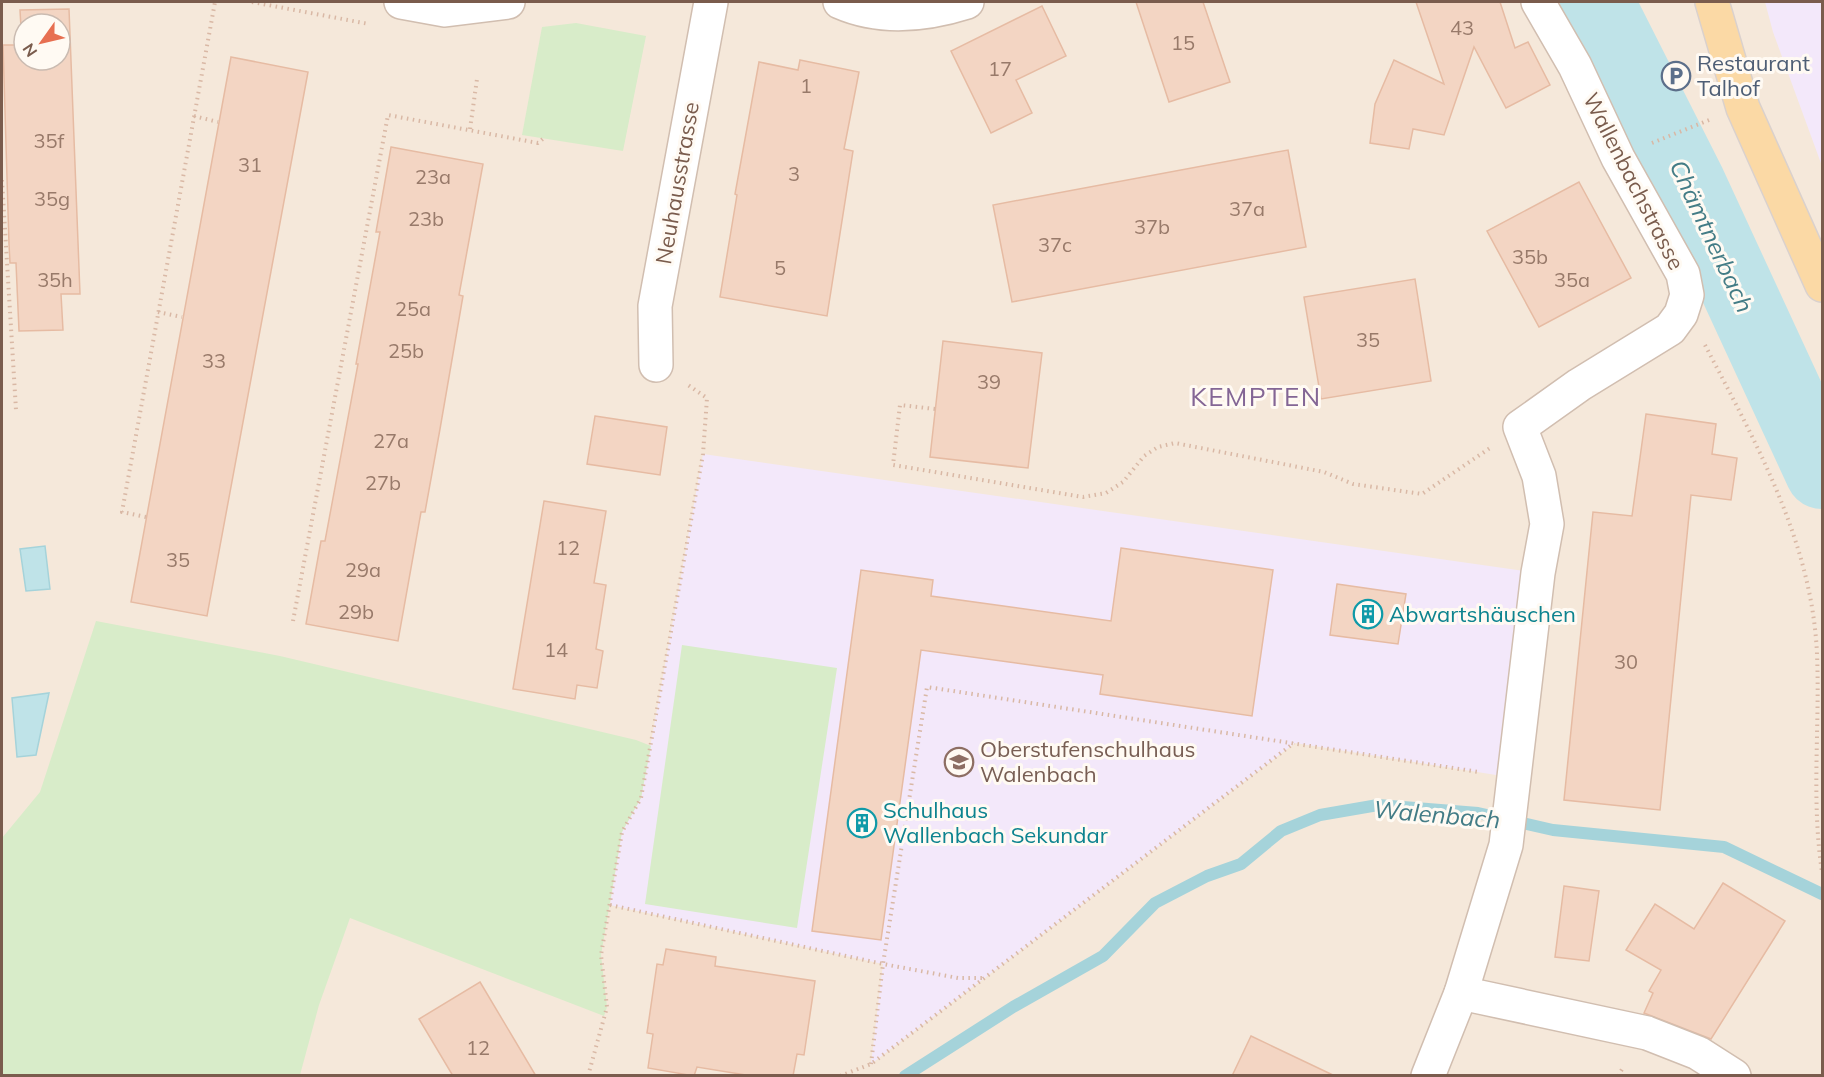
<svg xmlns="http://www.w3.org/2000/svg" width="1824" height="1077" viewBox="0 0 1824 1077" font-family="Mulish,sans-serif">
<rect width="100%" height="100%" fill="#fdf6ec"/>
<path fill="#f5e8da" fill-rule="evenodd" d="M2 2H1822V1075H2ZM24 24H60V60H24Z"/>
<g fill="#f3e8fa">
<polygon points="1765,2 1822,2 1822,166 1773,32"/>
<polygon points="703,454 1538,573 1515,778 1295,743 871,1064 883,964 610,905 622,832 641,798"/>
</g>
<g fill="#d8ecc9">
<polygon points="576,23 646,36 623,151 522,135 542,27"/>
<polygon points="96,621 280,656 636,740 651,746 641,798 622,832 601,955 607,1007 604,1016 350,918 319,1005 300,1075 2,1075 2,838 40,792"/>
<polygon points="682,645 837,668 797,928 645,904"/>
</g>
<g fill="#bfe3e8" stroke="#a5d3da" stroke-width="1.5">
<polygon points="45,546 50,589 26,591 20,549"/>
<polygon points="49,693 36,755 17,757 12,698"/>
</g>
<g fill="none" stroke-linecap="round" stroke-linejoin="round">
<polyline stroke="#a5d3da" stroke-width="12" points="905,1076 1013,1007 1103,956 1155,903 1207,876 1241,864 1281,831 1320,815 1378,805 1478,813 1553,830 1724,847 1822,894"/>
<polyline stroke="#bfe3e8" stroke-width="74" points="1597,2 1689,184 1822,472"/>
</g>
<g fill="#f3d5c3" stroke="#e6bba3" stroke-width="1.5" fill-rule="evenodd">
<polygon points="1136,2 1203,2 1230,82 1169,102"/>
<polygon points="1416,2 1500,2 1515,48 1528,42 1550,85 1506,108 1474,47 1444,135 1413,129 1409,149 1370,143 1375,104 1394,60 1444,84"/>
<polygon points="1042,6 1066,56 1016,80 1032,113 991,133 951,51"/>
<path d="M69 9 80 294H61L63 330 19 331 16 263H10L9 244 3 45H22L20 10ZM24 24H60V60H24Z"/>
<polygon points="231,57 308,72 207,616 131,602"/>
<polygon points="800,60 859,72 844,149 853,151 827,316 720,297 737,195 735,194 759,62 798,70"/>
<polygon points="391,147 483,164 459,295 463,296 440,429 425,512 421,512 398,641 306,624 321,541 325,541 358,364 356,364 380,232 376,232"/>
<polygon points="1288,150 1306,247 1012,302 993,205"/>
<polygon points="1579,182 1631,278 1539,327 1487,231"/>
<polygon points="1415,279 1431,381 1321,399 1304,297"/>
<polygon points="943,341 1042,353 1028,468 930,457"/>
<polygon points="1646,414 1716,424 1712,454 1737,458 1731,500 1691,495 1660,810 1564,800 1593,512 1632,516"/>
<polygon points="595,416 667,427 660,475 587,464"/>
<polygon points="544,501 606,511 594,583 606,585 596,649 603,651 597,688 577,685 575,699 513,689"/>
<polygon points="1121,548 1273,570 1252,716 1100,694 1103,675 921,650 881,940 812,931 861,570 933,580 931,596 1111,621"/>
<polygon points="1337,584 1406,594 1398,644 1330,635"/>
<polygon points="1723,883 1785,921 1711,1039 1644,1013 1653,993 1649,991 1661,970 1626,950 1655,904 1694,929"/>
<polygon points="1564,886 1599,891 1589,961 1555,957"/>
<polygon points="666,949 716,957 715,966 815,981 804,1055 797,1054 793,1076 752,1076 697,1067 694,1076 648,1068 653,1034 647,1033 657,964 663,965"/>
<polygon points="480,982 536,1076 453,1076 419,1019"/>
<polygon points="1251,1036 1335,1076 1232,1076"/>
</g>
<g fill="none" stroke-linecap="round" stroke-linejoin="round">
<g stroke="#d1beb0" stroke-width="36">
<g id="minor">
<polyline points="401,2 445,10 508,2"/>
<path d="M840 2C881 20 926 15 967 2"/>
<polyline points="656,365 655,306 711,2"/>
<polyline points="1461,993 1647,1033 1698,1053 1734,1076"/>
<polyline points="1428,1076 1461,993 1506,845 1538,573 1547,524 1539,476 1520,427 1579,385 1670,329 1681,314 1687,295 1683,274 1618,158 1575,66 1538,2"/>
</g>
</g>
<g stroke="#dad1cd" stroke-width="36">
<polyline id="major" points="1712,2 1743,108 1822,285"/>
</g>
<g stroke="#d9b8a5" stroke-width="4" stroke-dasharray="1.5 4.5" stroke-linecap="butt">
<polyline points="252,2 369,24"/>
<polyline points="194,116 218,122"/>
<polyline points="470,129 477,79"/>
<polyline points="1652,143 1709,120"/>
<polyline points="2,180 16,410"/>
<polyline points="158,312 182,317"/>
<path d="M1705 345C1756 443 1812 542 1817 654 1820 727 1811 800 1822 872"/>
<polyline points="935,409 900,405 893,465 1083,497 1106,493 1123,482 1144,456 1158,447 1175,443 1324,472 1353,484 1422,494 1490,448"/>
<polyline points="146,517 122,512 215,2"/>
<polyline points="293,621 388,115 538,143 544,138"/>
<polyline points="610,905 883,964 958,978 985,978"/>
<polyline points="871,1064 883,964 927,687 1479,772"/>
<polyline points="588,1076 607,1007 601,955 622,832 641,798 703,454 707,398 688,385"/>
<polyline points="840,1076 871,1064 1294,743"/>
<polyline points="1618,1076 1624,1066"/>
</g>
<use href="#minor" stroke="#fff" stroke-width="33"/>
<use href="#major" stroke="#fbd9a5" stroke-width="33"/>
</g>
<defs>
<g id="parking-ring" transform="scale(1.5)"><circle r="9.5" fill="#fffaf3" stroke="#5c6f8a" stroke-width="1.5"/><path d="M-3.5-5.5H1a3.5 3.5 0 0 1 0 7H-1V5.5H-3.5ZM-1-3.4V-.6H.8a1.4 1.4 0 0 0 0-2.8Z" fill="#5c6f8a"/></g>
<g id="building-ring" transform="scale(1.5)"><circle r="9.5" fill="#fffaf3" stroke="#0f9aa8" stroke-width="1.5"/><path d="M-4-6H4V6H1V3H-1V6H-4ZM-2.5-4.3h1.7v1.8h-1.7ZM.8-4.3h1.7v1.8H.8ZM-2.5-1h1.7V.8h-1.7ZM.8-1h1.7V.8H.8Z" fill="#0f9aa8"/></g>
<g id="school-ring" transform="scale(1.5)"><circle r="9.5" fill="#fffaf3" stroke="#8d6e63" stroke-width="1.5"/><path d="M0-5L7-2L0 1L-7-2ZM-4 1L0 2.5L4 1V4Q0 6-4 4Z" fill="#8d6e63"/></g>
</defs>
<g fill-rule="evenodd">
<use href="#parking-ring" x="1676" y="76"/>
<use href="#building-ring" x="1368" y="614"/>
<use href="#school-ring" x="959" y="762"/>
<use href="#building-ring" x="862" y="823"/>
</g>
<g text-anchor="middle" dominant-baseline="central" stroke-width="6" stroke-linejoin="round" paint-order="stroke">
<g font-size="20" fill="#987a6a">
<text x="1462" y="27">43</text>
<text x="1183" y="42">15</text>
<text x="1000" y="68">17</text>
<text x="806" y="85">1</text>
<text x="49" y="140">35f</text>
<text x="250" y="164">31</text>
<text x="794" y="173">3</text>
<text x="433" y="176">23a</text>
<text x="52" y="198">35g</text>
<text x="1247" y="208">37a</text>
<text x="426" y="218">23b</text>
<text x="1152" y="226">37b</text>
<text x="1055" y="244">37c</text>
<text x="1530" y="256">35b</text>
<text x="780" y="267">5</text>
<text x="55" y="279">35h</text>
<text x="1572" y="279">35a</text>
<text x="413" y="308">25a</text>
<text x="1368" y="339">35</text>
<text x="406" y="350">25b</text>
<text x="214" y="360">33</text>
<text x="989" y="381">39</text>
<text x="391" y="440">27a</text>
<text x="383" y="482">27b</text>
<text x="568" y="547">12</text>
<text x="178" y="559">35</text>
<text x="363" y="569">29a</text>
<text x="356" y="611">29b</text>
<text x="556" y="649">14</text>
<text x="1626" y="661">30</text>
<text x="478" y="1047">12</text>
</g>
<g font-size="22" fill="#4e5e75" stroke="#fffaf3" text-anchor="start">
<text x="1697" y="63">Restaurant<tspan x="1697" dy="25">Talhof</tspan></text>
</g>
<g font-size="22" fill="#7a5c4d" stroke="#fffaf3">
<text transform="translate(1634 181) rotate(63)">Wallenbachstrasse</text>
<text transform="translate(677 183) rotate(-80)">Neuhausstrasse</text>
</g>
<g font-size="22" fill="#0d838f" stroke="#fffaf3" text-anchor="start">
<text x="1389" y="614">Abwartshäuschen</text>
<text x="883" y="810">Schulhaus<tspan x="883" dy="25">Wallenbach Sekundar</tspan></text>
</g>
<g font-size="22" fill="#785e54" stroke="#fffaf3" text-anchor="start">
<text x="980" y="749">Oberstufenschulhaus<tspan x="980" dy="25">Walenbach</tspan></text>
</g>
<g font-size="24" font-style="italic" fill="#437c86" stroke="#fffaf3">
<text transform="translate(1712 236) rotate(65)">Chämtnerbach</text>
<text transform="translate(1437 814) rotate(5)">Walenbach</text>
</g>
<g font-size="26" letter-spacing="1.5" fill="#846695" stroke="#fffaf3">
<text x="1256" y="396">KEMPTEN</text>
</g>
</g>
<rect width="1824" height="1077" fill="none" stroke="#7a5c4d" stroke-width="6"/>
<g transform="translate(42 42) rotate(236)"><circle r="28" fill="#fffaf3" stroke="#cabbb1" stroke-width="1.5"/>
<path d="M0-4.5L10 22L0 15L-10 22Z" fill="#e76f51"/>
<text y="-9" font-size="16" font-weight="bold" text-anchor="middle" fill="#7a5c4d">N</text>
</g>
</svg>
